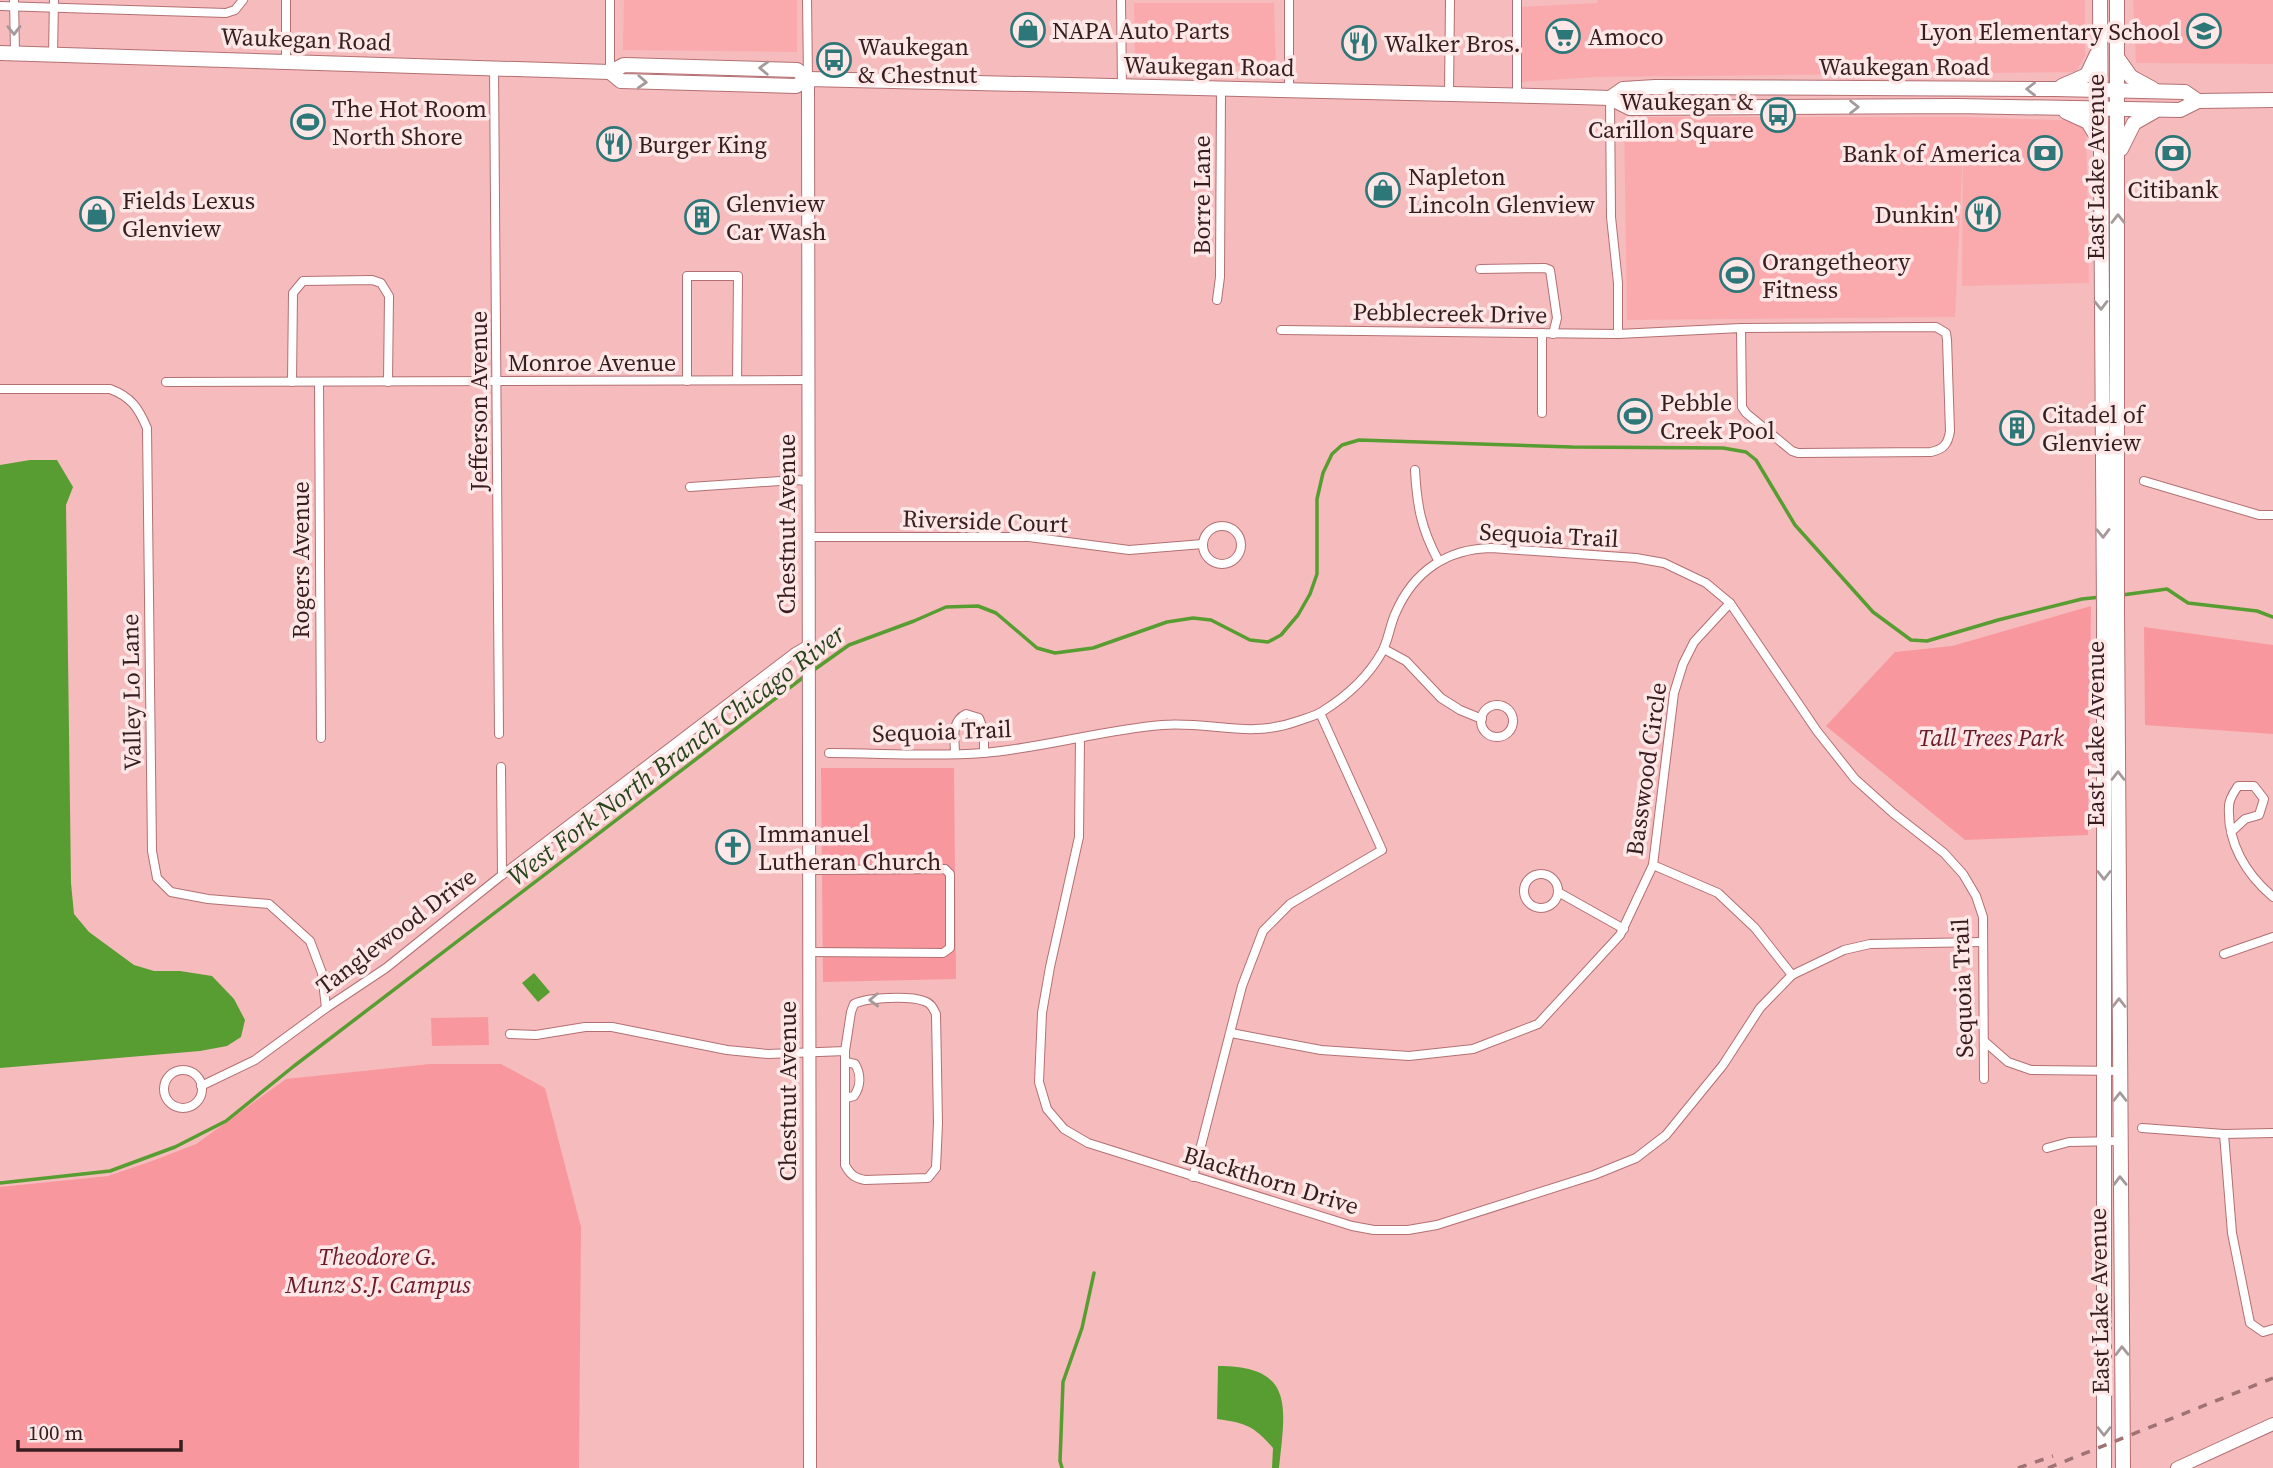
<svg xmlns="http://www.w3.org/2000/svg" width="2273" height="1468" viewBox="0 0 2273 1468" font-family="'Source Serif 4',serif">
<rect width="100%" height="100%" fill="#f6bbbd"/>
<g fill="#faaaad">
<polygon points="624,0 797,0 797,52 623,50"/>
<polygon points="1598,0 2085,0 2085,56 2076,72 1596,77 1521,82 1521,7 1597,3"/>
<polygon points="2133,0 2273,0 2273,64 2136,63"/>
<polygon points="1134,3 1274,3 1276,68 1135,62"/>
<polygon points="1624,117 1964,117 2086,121 2089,283 1962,286 1963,149 1955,317 1627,320"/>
</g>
<g fill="#f8989e">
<polygon points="2091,606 2088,835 1965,840 1826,726 1895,652 1952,646"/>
<polygon points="2144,627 2273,645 2273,734 2145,725"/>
<polygon points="821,768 954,768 956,979 823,982"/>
<polygon points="488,1017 489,1045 432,1046 431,1018"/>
<polygon points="430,1064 501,1064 545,1088 581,1227 579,1468 0,1468 0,1187 108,1176 152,1161 196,1144 286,1079"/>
</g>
<g fill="#589d31">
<polygon points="1636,401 1649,421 1632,427 1622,410"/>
<polygon points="30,460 57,460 73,487 66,505 71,883 74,914 89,932 134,965 154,971 180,971 212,976 234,999 245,1020 241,1037 227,1046 200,1051 0,1068 0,465"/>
<polygon points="534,973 550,992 538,1002 522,983"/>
<path d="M1218 1366C1296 1366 1285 1408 1279 1468H1272L1273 1448C1254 1426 1246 1423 1217 1419Z"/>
</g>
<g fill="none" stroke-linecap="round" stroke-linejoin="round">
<g stroke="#589d31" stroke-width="3.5">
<polyline points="2122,595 2167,589 2188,603 2257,611 2273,617"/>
<polyline points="811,672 849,645 914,621 946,607 978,606 996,613 1037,648 1055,653 1093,648 1167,622 1193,618 1211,620 1250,640 1268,642 1281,635 1298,615 1310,594 1317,574 1317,499 1323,473 1332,454 1342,445 1359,440 1572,447 1723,448 1746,452 1756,460 1795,525 1873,612 1911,640 1927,641 1998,620 2082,599 2101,597"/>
<polyline points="0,1183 110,1171 175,1147 226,1121 294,1066 805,676"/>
<polyline points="1062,1468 1060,1461 1063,1382 1082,1328 1094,1273"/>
</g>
<g stroke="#b37073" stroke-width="10">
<g id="street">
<polyline points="14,0 15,53"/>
<polyline points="286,0 286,62"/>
<polyline points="807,0 808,78"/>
<polyline points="1121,0 1122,87"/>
<polyline points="1289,0 1289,91"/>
<polyline points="1517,0 1517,96"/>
<polyline points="0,6 226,13 235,10 243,0"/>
<polyline points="53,54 54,0"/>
<polyline points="494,67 499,734"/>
<polyline points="610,72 610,0"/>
<polyline points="1449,94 1450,0"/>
<polyline points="1610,98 1611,217 1618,283 1618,334"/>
<polyline points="1480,269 1545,268 1550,270 1557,318 1553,334"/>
<polyline points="1217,300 1220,277 1221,89"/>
<path d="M1281 330 1618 334 1741 328 1936 327 1946 333 1947 340 1950 431C1948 444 1944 449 1931 452L1798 453 1792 451 1746 413 1742 407 1741 328"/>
<polyline points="687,381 687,276 738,276 737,380"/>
<polyline points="166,382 807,380"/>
<polyline points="292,382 293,293 303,281 372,280 381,283 389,296 388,382"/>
<polyline points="319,382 321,738"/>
<path d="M0 389H110C131 397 138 407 147 428L152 851 157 878 171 892 208 899 269 904 310 941 322 973 326 1008"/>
<polyline points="1542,413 1542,333"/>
<path d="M1415 470C1417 506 1421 528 1438 560"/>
<polyline points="2144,481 2259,515 2273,515"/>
<polyline points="690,487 795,480 807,481"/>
<circle cx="1222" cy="545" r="19"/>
<polyline points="807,537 1029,537 1129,550 1203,544"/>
<polyline points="1384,649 1406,661 1441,698 1460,710 1482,719"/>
<circle cx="1497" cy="721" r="16"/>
<polyline points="1080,738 1079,837 1050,967 1042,1013 1039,1082 1047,1109 1064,1129 1088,1143 1352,1226 1374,1230 1408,1230 1437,1225 1594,1175 1636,1158 1666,1135 1723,1065 1760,1008 1792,975 1844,950 1870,944 1983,942"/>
<path d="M829 753C880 753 933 757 983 753 1043 748 1102 730 1162 725 1211 721 1249 739 1298 721 1306 718 1316 716 1323 711 1347 696 1368 677 1382 652 1389 639 1390 624 1396 612 1414 571 1447 549 1491 548L1636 558 1664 563 1706 583 1730 603 1817 731 1855 779 1893 813 1944 853 1963 874 1976 896 1983 917 1984 1079"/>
<path d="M955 754C955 739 950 722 966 714L979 718 984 732V753"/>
<polyline points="501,767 502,875"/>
<path d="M2231 832 2245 819 2259 815 2264 799 2254 786H2238C2234 792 2229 799 2229 806 2227 843 2246 874 2273 897"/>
<polyline points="1653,865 1718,893 1755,928 1792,975"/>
<polyline points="808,870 945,869 950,874 950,948 943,953 808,952"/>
<circle cx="1541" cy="891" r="17"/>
<polyline points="1558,892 1624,929"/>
<polyline points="2224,954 2273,937"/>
<polyline points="1231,1033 1321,1050 1409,1056 1473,1049 1538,1024 1620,935 1653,865 1674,693 1683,664 1694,642 1730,603"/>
<path d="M510 1034 536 1035 585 1027H612L727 1050 768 1054 845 1051V1165C850 1174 854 1178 865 1180L928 1178 936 1168 938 1123 936 1014C933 1008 931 1003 924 1001 910 996 868 997 854 1004L851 1012 845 1051"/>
<polyline points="1984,1041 2008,1062 2031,1070 2120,1071"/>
<circle cx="183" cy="1089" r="19"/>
<polyline points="201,1086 255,1060 326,1008 386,968 502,875 795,652 807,645"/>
<path d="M846 1098 854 1096C861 1086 861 1074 855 1064L846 1062"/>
<polyline points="2142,1128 2224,1134 2273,1133"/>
<polyline points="2224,1134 2232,1233 2250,1323 2263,1332 2273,1329"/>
<polyline points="2047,1148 2069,1142 2120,1141"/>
<polyline points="1193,1177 1242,986 1263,931 1290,904 1382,850 1320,713"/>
</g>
</g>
<g stroke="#b37073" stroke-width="14">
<g id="secondary">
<polyline points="808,79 810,1468"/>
<polyline points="2177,1468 2273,1424"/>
</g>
</g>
<g stroke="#b37073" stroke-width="16">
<g id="primary">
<polyline points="2100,0 2104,611 2104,1468"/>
<polyline points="2117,0 2117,611 2123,1468"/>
<polyline points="0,53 610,72 624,65 797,70 808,79"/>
<polyline points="2119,60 2131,77 2153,89"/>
<polyline points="610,72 621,81 796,86 808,79 1578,97 1610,98 1630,108 1957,106 2180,110 2198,101 2273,100"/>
<polyline points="2062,86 2087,75 2097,54"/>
<polyline points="1610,98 1623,89 1655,87 2056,89 2185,92 2198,101"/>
<polyline points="2066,112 2088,122 2099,140"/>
<polyline points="2121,149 2134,123 2155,111"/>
</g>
</g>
<use href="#street" stroke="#fff" stroke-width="8"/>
<use href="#secondary" stroke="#fff" stroke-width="12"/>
<use href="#primary" stroke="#fff" stroke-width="14"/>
<g stroke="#9f7274" stroke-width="3.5" stroke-dasharray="9 9" stroke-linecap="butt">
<polyline points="2018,1468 2053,1456"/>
<polyline points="2048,1468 2273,1378"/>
</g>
</g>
<defs><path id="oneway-chevron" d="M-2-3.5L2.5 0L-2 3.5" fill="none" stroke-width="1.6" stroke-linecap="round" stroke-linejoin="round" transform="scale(1.75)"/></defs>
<g stroke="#a5999a">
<use href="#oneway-chevron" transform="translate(14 30) rotate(89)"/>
<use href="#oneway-chevron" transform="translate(764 68) rotate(-178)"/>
<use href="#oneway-chevron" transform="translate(642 82) rotate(3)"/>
<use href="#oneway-chevron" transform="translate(2031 89) rotate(180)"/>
<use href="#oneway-chevron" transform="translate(1854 107)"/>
<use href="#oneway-chevron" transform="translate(2118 219) rotate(-90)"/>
<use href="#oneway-chevron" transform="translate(2101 305) rotate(89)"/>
<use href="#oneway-chevron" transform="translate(2103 533) rotate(89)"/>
<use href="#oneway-chevron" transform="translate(2118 776) rotate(-90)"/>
<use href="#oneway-chevron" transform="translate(2104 875) rotate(90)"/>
<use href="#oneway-chevron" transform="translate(874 1000) rotate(178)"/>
<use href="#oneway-chevron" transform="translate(2119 1003) rotate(-90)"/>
<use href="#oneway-chevron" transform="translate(2120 1097) rotate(-90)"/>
<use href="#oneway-chevron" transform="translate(2120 1181) rotate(-91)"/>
<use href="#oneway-chevron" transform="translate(2122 1351) rotate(-91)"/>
<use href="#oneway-chevron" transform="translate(2104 1431) rotate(90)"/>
</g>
<defs>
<g id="shop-ring" transform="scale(1.75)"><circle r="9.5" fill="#fee7e7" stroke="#2e7778" stroke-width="1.5"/><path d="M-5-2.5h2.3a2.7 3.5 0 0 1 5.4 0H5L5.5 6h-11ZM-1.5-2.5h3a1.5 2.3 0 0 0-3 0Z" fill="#2e7778"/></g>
<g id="school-ring" transform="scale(1.75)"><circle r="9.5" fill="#fee7e7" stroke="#2e7778" stroke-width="1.5"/><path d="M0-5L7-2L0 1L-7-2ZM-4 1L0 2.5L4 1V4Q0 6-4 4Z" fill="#2e7778"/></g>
<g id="supermarket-ring" transform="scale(1.75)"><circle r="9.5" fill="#fee7e7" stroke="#2e7778" stroke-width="1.5"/><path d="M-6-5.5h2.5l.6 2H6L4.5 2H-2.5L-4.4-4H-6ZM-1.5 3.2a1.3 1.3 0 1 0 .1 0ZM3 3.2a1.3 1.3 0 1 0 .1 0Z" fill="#2e7778"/></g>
<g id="restaurant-ring" transform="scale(1.75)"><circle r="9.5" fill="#fee7e7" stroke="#2e7778" stroke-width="1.5"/><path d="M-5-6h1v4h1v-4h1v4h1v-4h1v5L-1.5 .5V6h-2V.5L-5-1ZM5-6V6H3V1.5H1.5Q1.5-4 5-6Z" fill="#2e7778"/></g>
<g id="bus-ring" transform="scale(1.75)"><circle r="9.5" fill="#fee7e7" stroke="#2e7778" stroke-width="1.5"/><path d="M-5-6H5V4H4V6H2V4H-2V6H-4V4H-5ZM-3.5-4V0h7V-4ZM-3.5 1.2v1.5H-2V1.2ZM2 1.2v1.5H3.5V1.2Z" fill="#2e7778"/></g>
<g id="stadium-ring" transform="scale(1.75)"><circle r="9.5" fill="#fee7e7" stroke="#2e7778" stroke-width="1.5"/><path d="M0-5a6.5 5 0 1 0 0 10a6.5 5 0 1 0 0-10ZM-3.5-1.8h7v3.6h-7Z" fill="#2e7778"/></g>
<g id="bank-ring" transform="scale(1.75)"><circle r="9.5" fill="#fee7e7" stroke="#2e7778" stroke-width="1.5"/><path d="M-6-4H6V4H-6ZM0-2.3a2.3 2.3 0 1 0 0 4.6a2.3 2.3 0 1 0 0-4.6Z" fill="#2e7778"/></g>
<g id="building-ring" transform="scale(1.75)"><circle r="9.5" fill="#fee7e7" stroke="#2e7778" stroke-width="1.5"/><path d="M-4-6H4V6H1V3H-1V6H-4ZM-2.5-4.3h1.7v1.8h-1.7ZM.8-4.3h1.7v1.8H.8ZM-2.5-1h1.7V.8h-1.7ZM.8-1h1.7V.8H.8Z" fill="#2e7778"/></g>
<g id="church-ring" transform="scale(1.75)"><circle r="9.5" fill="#fee7e7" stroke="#2e7778" stroke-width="1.5"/><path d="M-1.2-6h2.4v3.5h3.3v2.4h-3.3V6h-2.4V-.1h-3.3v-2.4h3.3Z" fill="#2e7778"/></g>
</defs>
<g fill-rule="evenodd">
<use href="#shop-ring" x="1028" y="30"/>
<use href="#school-ring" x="2204" y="31"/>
<use href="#supermarket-ring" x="1563" y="36"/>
<use href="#restaurant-ring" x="1359" y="43"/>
<use href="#bus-ring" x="834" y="60"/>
<use href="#bus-ring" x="1778" y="115"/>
<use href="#stadium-ring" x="308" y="122"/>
<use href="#restaurant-ring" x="614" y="144"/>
<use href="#bank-ring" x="2045" y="153"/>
<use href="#bank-ring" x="2173" y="153"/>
<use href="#shop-ring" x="1383" y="190"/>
<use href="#shop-ring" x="97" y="214"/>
<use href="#restaurant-ring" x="1983" y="214"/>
<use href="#building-ring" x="702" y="217"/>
<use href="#stadium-ring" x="1737" y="275"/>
<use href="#stadium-ring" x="1635" y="416"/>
<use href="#building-ring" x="2017" y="428"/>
<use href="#church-ring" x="733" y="847"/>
</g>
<g text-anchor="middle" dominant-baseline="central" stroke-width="7" stroke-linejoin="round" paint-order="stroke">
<g font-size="24" fill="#381d1f" stroke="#fee7e7" text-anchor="start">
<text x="1052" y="30">NAPA Auto Parts</text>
<text x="2180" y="31" text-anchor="end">Lyon Elementary School</text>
<text x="1588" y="36">Amoco</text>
<text x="1384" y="43">Walker Bros.</text>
<text x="858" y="46">Waukegan<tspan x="858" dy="28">&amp; Chestnut</tspan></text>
<text x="1754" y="101" text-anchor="end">Waukegan &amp;<tspan x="1754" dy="28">Carillon Square</tspan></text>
<text x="332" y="108">The Hot Room<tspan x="332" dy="28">North Shore</tspan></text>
<text x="638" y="144">Burger King</text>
<text x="2021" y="153" text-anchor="end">Bank of America</text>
<text x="1408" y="176">Napleton<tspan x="1408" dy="28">Lincoln Glenview</tspan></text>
<text x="2173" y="189" text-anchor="middle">Citibank</text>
<text x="122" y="200">Fields Lexus<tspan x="122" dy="28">Glenview</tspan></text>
<text x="726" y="203">Glenview<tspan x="726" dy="28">Car Wash</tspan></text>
<text x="1958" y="214" text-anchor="end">Dunkin'</text>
<text x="1762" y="261">Orangetheory<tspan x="1762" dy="28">Fitness</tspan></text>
<text x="1660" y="402">Pebble<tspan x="1660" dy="28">Creek Pool</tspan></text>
<text x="2042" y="414">Citadel of<tspan x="2042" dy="28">Glenview</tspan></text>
<text x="758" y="833">Immanuel<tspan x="758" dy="28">Lutheran Church</tspan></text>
</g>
<g font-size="24" fill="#381d1f" stroke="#fee7e7">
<text transform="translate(306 39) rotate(2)">Waukegan Road</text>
<text transform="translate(1209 66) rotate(1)">Waukegan Road</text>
<text x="1904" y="66">Waukegan Road</text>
<text transform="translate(2095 167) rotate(-90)">East Lake Avenue</text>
<text transform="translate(1201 195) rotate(-90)">Borre Lane</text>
<text transform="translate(1450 313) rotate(1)">Pebblecreek Drive</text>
<text x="592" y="362">Monroe Avenue</text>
<text transform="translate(478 401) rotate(-90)">Jefferson Avenue</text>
<text transform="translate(985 521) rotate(2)">Riverside Court</text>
<text transform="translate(786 524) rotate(-90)">Chestnut Avenue</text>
<text transform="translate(1549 535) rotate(3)">Sequoia Trail</text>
<text transform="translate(300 560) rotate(-90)">Rogers Avenue</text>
<text transform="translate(131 692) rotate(-91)">Valley Lo Lane</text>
<text transform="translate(942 731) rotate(-2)">Sequoia Trail</text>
<text transform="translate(2095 734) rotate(-90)">East Lake Avenue</text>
<text transform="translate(1646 769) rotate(-82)">Basswood Circle</text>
<text transform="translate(396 931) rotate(-37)">Tanglewood Drive</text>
<text transform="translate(1962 988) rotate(-92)">Sequoia Trail</text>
<text transform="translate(787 1091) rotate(-90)">Chestnut Avenue</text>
<text transform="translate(1271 1180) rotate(17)">Blackthorn Drive</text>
<text transform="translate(2099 1301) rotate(-91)">East Lake Avenue</text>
</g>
<g font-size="24" font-style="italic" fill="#6b1a27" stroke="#fee7e7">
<text x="1991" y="737">Tall Trees Park</text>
<text x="378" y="1256">Theodore G.<tspan x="378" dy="28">Munz S.J. Campus</tspan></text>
</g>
<g font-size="26" font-style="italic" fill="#274319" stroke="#fee7e7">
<text transform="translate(676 755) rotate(-37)">West Fork North Branch Chicago River</text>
</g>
</g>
<path d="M18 1440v10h163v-10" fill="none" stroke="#381d1f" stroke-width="3.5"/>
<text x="28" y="1440" font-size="21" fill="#381d1f" stroke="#fee7e7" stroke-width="5" paint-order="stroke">100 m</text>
</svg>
